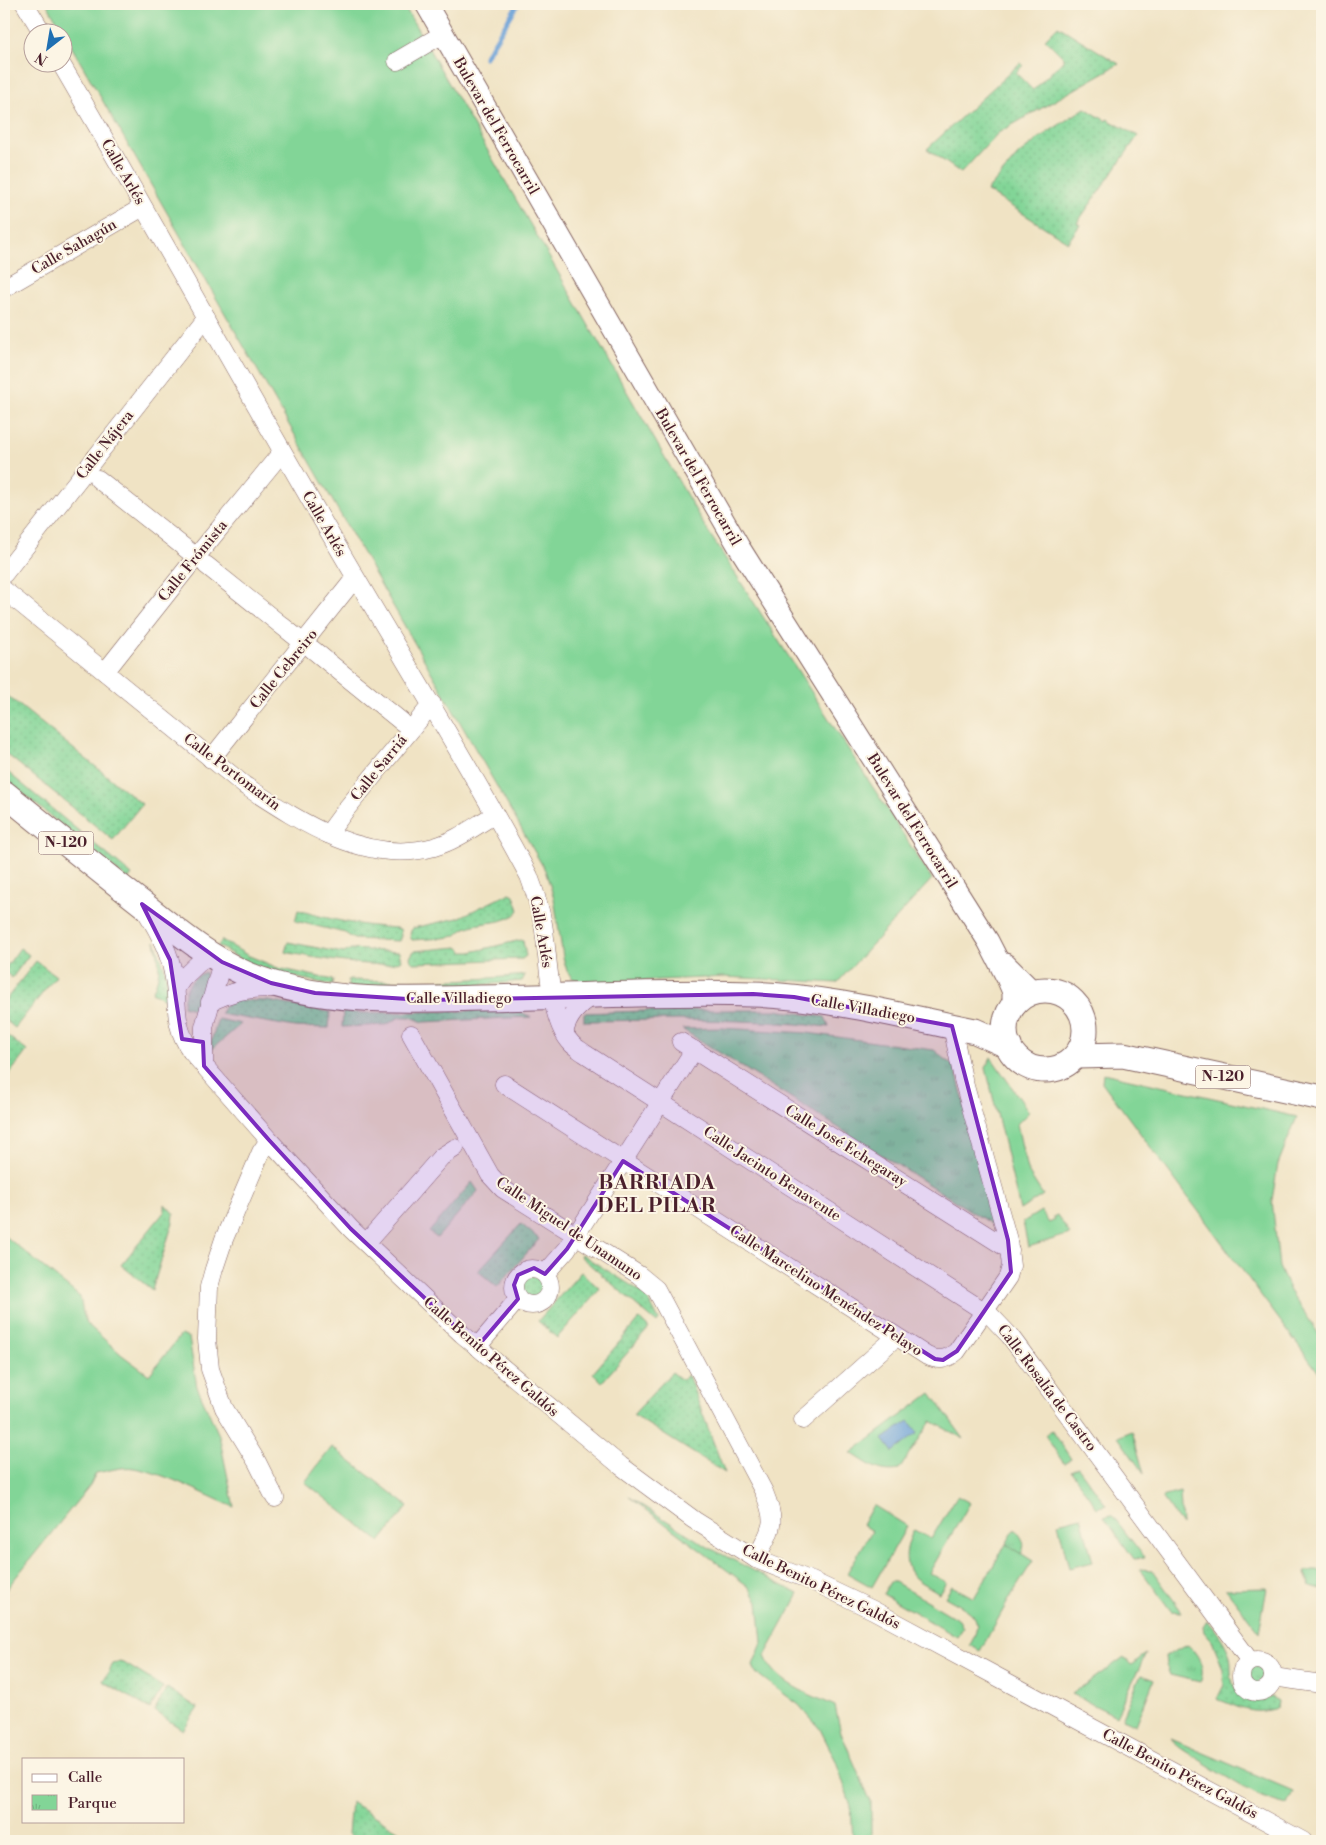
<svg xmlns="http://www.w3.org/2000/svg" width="1326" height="1845" viewBox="0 0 1326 1845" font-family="'Libre Bodoni',serif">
<defs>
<pattern id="park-tufts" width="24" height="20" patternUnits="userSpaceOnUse" patternTransform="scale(1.25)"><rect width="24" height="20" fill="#82d597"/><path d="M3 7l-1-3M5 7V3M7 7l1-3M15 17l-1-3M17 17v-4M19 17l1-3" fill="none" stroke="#72b682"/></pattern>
<pattern id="garden-dots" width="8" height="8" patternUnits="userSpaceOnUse" patternTransform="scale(1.25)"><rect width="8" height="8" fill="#82d597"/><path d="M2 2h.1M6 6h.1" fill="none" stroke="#72b682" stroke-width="1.8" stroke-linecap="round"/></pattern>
</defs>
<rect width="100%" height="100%" fill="#fcf5e5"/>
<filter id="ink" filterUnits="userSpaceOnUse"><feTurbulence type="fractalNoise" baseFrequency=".02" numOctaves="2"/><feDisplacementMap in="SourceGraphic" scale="10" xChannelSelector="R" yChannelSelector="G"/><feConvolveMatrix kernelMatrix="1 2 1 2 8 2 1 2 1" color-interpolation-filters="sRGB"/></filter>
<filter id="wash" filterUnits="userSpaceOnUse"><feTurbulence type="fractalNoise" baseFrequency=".0096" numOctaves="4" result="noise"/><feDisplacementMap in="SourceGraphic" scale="20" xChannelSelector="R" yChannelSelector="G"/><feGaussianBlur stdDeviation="1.12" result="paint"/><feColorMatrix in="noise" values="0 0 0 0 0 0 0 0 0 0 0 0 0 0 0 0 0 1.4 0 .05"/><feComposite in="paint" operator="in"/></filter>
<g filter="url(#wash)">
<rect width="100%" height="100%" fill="#f0e3c4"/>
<g fill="#82d597" stroke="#667a61">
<polygon points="47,4 403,4 704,525 932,879 837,983 725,977 614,982 580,981 572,978 567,971 563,957 554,898 545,870"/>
<polygon points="991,1057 1029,1112 1017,1124 1027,1170 1043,1195 1020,1210 986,1068"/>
<polygon points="1103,1073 1297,1117 1278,1164 1272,1200 1279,1267 1290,1291 1322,1339 1322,1377 1102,1082"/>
<polygon points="1041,1211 1049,1223 1055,1220 1053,1217 1057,1215 1070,1234 1028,1247 1023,1222"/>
<path d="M4 1235 80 1297 83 1313 87 1324 122 1355 149 1375 181 1335 189 1338 197 1387 219 1435 234 1507C203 1494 168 1474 134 1468 122 1466 108 1471 96 1473L90 1485 4 1592Z"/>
<path d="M931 1393 964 1439 931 1421 899 1470C879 1474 867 1463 851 1453Z"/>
<polygon points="1052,1430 1071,1459 1064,1464 1045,1435"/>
<polygon points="1132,1431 1144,1474 1118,1437"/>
<polygon points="332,1447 408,1506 380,1542 305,1482"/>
<polygon points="1078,1467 1106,1505 1097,1508 1071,1471"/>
<polygon points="1180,1492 1182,1525 1162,1497"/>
<path d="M628 1496 708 1547 799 1594 765 1656C776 1684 810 1694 835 1706L841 1733 871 1802V1841H853L851 1806 836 1761 820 1729 799 1705 756 1673 753 1665 762 1643 758 1601 748 1586Z"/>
<path d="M957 1496 970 1503 929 1573 946 1582 939 1593C932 1588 922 1584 915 1578 901 1565 906 1544 914 1530L931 1539Z"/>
<polygon points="873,1505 907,1526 872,1587 847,1573 872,1531 862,1525"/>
<polygon points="1112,1515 1145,1558 1134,1559 1104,1517"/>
<polygon points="1081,1517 1093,1562 1069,1568 1058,1523"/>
<path d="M1006 1544 1033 1561 1011 1596 980 1651 970 1645C987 1615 969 1611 945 1597L952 1586 974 1598Z"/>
<polygon points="1140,1569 1152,1570 1182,1612 1171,1611"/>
<polygon points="1304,1571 1322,1571 1322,1589 1310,1586"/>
<polygon points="890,1582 895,1582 959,1620 963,1628 957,1637 883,1594"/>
<polygon points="1267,1588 1259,1632 1226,1589"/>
<polygon points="1146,1654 1116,1716 1072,1694 1124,1657 1131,1665"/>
<polygon points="1141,1675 1154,1680 1136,1725 1122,1719"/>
<path d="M1171 1739 1293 1791 1287 1805C1256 1798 1230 1779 1203 1762 1191 1754 1180 1750 1171 1739Z"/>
</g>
<g fill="url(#park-tufts)" stroke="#667a61">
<polygon points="721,1028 807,1033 934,1050 955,1067 996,1227 682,1029"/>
<path d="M1015 1529C1022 1538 1027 1543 1021 1554L1006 1544Z"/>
<path d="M1188 1645C1199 1655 1206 1668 1200 1682L1170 1675 1166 1665 1165 1656Z"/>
</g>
<g fill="url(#garden-dots)" stroke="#667a61">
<polygon points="1058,26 1119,64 998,133 961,173 927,149 1020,63 1023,65 1016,73 1033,90 1065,59 1045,39"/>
<polygon points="1085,108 1106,121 1107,119 1138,136 1077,223 1080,225 1068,242 987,191 1018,155 1042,136"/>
<polygon points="4,693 142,804 113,840 4,752"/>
<polygon points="4,769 132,875 128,880 4,778"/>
<path d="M510 893 514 895 519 910C508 926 479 920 464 929 459 932 458 936 451 937 438 939 425 939 412 940 409 936 410 931 413 928L458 918Z"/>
<path d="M298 910C331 920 362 926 396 928L400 929 401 936 399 941 354 939 345 933 295 921Z"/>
<polygon points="222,940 247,955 278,968 333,980 332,985 279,974 244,961 218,946"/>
<polygon points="521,940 523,941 526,956 522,959 414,963 411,961 410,957 414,951 458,947 464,952 471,952"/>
<path d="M155 941C160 956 173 986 165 999L152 992C162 973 159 962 155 941Z"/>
<path d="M288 942 338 952 344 953 351 949 399 952 401 960C388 972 304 956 285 952Z"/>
<polygon points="20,948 29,955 12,978 4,971 4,970"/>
<polygon points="36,961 56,976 15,1028 4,1019 4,1002"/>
<path d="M205 972C208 987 204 997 196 1010L183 1006C184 989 189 979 205 972Z"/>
<path d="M525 975 522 981C464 988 406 988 348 987V980C407 982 466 981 525 975Z"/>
<polygon points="237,1000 268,1001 330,1012 329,1028 295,1027 220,1014 225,1006"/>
<polygon points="504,1010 521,1012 531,1017 423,1022 411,1017 400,1017 386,1025 342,1027 343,1012 365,1013"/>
<path d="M674 1010H775L825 1017 829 1027C748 1018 666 1020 584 1021V1013Z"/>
<polygon points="218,1019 241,1024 212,1049 211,1042"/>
<polygon points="4,1033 27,1051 4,1081"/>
<polygon points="472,1182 478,1191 437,1238 429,1232"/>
<polygon points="165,1204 174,1214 173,1222 152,1290 121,1265 165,1211"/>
<polygon points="521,1224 539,1239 497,1287 478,1271"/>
<polygon points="581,1254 640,1291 650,1303 659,1320 657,1323 580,1256"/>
<polygon points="581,1272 600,1289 557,1338 538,1321"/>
<circle cx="533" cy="1287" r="11"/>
<polygon points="639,1319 649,1328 602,1382 593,1373"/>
<polygon points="672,1372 682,1380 688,1375 725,1473 633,1415"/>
<path d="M1207 1620C1216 1630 1226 1643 1230 1656 1232 1664 1230 1672 1232 1680 1237 1699 1253 1706 1271 1697L1278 1701 1277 1708C1252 1716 1241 1708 1217 1699L1224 1685 1223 1670 1218 1655 1212 1641 1204 1632 1203 1626Z"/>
<polygon points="119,1662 124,1663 163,1687 150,1709 103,1681 113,1664"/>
<circle cx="1257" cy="1676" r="11"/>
<polygon points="167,1688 198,1708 183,1730 154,1711"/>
<polygon points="351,1802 401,1832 405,1841 361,1841 348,1834"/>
</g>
<polygon fill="#69a0d7" stroke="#5a6081" points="909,1421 918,1433 893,1452 883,1439"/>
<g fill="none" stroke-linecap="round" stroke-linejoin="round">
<polyline stroke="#69a0d7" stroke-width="5" points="485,57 518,4"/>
</g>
</g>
<g filter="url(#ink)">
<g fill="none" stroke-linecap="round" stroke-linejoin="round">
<g stroke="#846461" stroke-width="19">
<g id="minor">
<polyline points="25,4 42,32"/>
<polyline points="397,61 443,34"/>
<path d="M60 62C160 233 255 407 356 578 414 677 475 775 529 876 535 892 540 908 543 924 549 957 548 1020 572 1044 575 1047 580 1050 584 1053L990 1315 1010 1336 1250 1661"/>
<polyline points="4,288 143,207"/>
<polyline points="98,479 190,552"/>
<polyline points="206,565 296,637"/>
<polyline points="4,574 206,317"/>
<path d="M4 590 244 785C299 821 365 866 434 847 456 841 475 826 494 815"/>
<polyline points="312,649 402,722"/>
<polyline points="105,672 196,557 282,452"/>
<polyline points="211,759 355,578"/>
<polyline points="328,834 347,808 432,704"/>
<path d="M147 913C159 932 169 951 173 973 180 1004 171 1022 191 1051L269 1140 351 1229 462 1334 621 1466 694 1520 756 1559 812 1581 873 1610 1303 1841"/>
<polyline points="176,988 182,979 208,954"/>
<path d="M210 1002C233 991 247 988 272 988"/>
<path d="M564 1033C568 1015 579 1005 594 995"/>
<path d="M411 1034 490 1175 503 1189 639 1275 656 1289 764 1492C778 1526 771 1528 756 1559"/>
<polyline points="681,1042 1010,1250"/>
<polyline points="204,1066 204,1027 222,962"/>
<path d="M504 1084 927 1356C939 1361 947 1360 957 1351L1008 1277 1011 1266 1008 1240 963 1079 952 1026"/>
<polyline points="269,1140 261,1152 224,1239 214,1269 209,1287 207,1339 210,1369 224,1408 257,1462 275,1498"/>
<polyline points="366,1243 441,1157 455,1148"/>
<circle cx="532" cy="1287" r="18"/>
<polyline points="545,1274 567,1249 694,1050"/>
<polyline points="477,1347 518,1299"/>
<polyline points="803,1420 896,1337"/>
<circle cx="1257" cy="1676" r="16"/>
<polyline points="1273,1677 1322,1684"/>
</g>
</g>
<g stroke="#846461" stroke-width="23">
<g id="major">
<polyline points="426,4 739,547 988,941 1007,978 1013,992 1013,1008"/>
<polyline points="1005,964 1033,992"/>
</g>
</g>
<g stroke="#846461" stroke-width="27">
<g id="highway">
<path d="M4 793C50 830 97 869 144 905 177 931 208 957 246 974 316 1004 405 1000 480 998 570 997 661 991 752 994 819 996 894 1014 960 1028L975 1031 1009 1046"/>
<circle cx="1045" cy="1030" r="40"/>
<polyline points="1076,1056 1123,1055 1322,1098"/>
</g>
</g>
<use href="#minor" stroke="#fff" stroke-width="18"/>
<use href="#major" stroke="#fff" stroke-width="21"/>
<use href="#highway" stroke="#fff" stroke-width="25"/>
</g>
</g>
<path fill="#7b2cbf" fill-opacity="0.2" stroke="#7b2cbf" stroke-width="4" stroke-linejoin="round" d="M142 904 222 962 271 983 315 993 423 1000 753 994 794 997 952 1026 1008 1240 1011 1272 957 1351 943 1360 935 1359 623 1161 567 1249 545 1274 534 1268 518 1275 514 1285 518 1299 477 1347 351 1229 269 1140 204 1066 203 1042 182 1039 170 960Z"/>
<g text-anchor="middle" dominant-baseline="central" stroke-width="4" stroke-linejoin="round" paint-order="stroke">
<g fill="#fcf5e5" stroke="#7f5f63" stroke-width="1">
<rect x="38.5" y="831.5" width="55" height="23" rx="4"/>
<rect x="1195.5" y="1065.5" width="55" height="23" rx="4"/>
</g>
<g font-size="14" font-weight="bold" fill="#4a1f2b">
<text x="66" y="843">N-120</text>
<text x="1223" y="1077">N-120</text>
</g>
<g font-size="15" fill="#4a1f2b" stroke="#fcf5e5">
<text transform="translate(496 126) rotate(60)">Bulevar del Ferrocarril</text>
<text transform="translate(123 172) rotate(60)">Calle Arlés</text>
<text transform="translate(74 247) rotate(-30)">Calle Sahagún</text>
<text transform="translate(105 445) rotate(-52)">Calle Nájera</text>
<text transform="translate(698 477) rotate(60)">Bulevar del Ferrocarril</text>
<text transform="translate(324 524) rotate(60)">Calle Arlés</text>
<text transform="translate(193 561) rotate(-51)">Calle Frómista</text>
<text transform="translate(284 669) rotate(-51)">Calle Cebreiro</text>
<text transform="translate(379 768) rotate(-51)">Calle Sarriá</text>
<text transform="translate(232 772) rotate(37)">Calle Portomarín</text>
<text transform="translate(912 821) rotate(58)">Bulevar del Ferrocarril</text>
<text transform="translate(541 932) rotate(80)">Calle Arlés</text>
<text x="459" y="998">Calle Villadiego</text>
<text transform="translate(863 1009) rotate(10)">Calle Villadiego</text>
<text transform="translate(846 1146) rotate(32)">Calle José Echegaray</text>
<text transform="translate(772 1174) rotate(33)">Calle Jacinto Benavente</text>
<text transform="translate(569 1229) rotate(34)">Calle Miguel de Unamuno</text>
<text transform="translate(826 1291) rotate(33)">Calle Marcelino Menéndez Pelayo</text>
<text transform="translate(491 1357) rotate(41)">Calle Benito Pérez Galdós</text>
<text transform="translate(1047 1388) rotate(53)">Calle Rosalía de Castro</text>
<text transform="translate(821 1587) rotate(26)">Calle Benito Pérez Galdós</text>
<text transform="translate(1180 1774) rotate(28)">Calle Benito Pérez Galdós</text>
</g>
<g font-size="20" font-weight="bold" letter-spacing="1" fill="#4a1f2b" stroke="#fcf5e5">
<text x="657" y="1183">BARRIADA<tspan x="657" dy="23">DEL PILAR</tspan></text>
</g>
</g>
<rect width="1326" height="1845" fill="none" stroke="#fcf5e5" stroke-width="20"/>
<rect x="22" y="1758" width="162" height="65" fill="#fcf5e5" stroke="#b59f9b"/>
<rect x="32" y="1774" width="25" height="8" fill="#ffffff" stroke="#b59f9b"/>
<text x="68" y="1782" font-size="15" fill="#4a1f2b">Calle</text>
<rect x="32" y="1795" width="25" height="15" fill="url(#park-tufts)" stroke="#b59f9b"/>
<text x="68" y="1808" font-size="15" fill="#4a1f2b">Parque</text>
<g transform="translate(48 48) rotate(211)"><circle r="24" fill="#fcf5e5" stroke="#b59f9b"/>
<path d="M0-4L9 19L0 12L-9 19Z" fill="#1f6fb2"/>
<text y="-8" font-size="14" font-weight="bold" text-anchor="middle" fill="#4a1f2b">N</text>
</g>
</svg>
